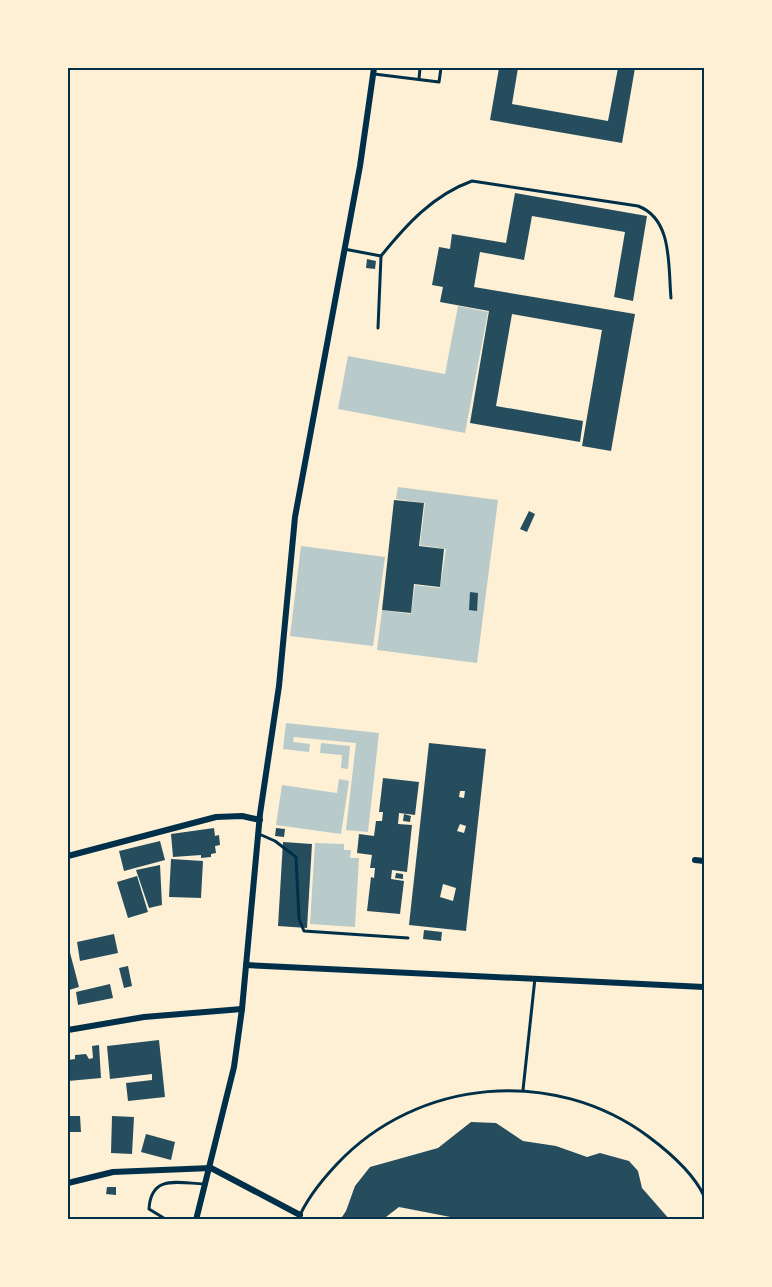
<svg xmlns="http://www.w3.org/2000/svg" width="772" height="1287" viewBox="0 0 772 1287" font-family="'PT Sans',sans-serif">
<rect width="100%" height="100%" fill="#fdf0d5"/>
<g fill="#b9caca">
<polygon points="458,306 488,312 465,433 338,409 348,356 445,374"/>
<polygon points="398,487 498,500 477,663 377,650 382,610 411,614 415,585 440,588 446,549 420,545 425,503 396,499"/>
<polygon points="301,546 385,557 373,646 290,636"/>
<polygon points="286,723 379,733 368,832 346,830 356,743 294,737 293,742 310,744 309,752 283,749"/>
<polygon points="321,743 350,746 348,769 341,768 342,755 320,753"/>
<polygon points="339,779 349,781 341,834 276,825 282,785 337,793"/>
<polygon points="315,843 344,844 344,850 351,850 350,858 359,858 355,927 310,924"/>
</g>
<g fill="#264d5e" fill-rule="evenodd">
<polygon points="499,68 518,68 512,104 608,121 618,68 635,68 622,143 490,120"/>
<polygon points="515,193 647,216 633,301 614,297 625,232 532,216 524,260 480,252 474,287 635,314 611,451 582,446 602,330 512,314 496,406 583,421 580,442 470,423 489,311 440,302 443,287 432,285 439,247 450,249 452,234 506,243"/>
<polygon points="367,259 376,261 375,269 366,268"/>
<polygon points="394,500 424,503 419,546 444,549 440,587 414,584 411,613 382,610"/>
<polygon points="529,511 535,514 527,532 520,529"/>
<polygon points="470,592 478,593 477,611 469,610"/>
<path d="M429 743 486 749 466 931 409 925ZM460 791H465L464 798 459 797ZM460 824 466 826 464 833 457 831ZM443 884 456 888 453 901 440 897Z"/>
<polygon points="383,778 419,782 415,815 399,813 398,824 412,825 407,872 392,870 391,879 404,881 400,914 367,911 371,877 374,878 375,868 370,868 372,855 357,853 359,834 374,836 376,821 382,821 383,812 379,812"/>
<polygon points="404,814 411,816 410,822 403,821"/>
<polygon points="214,828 215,836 219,835 220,845 215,846 216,853 211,854 211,857 201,858 201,855 173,857 171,834"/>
<polygon points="276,828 285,829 284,837 275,836"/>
<polygon points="160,841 165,860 124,871 119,851"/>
<polygon points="283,842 312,844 307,928 278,926"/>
<polygon points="171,859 203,861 201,898 169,897"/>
<polygon points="160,865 162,905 149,908 136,870"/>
<polygon points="396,873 403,874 403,879 395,878"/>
<polygon points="137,876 148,912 128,918 117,882"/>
<polygon points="424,930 442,932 441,941 423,939"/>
<polygon points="114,934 118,953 80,961 77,942"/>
<polygon points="68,945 79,987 69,990 68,983"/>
<polygon points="128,966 132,986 124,988 119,968"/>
<polygon points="110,984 113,998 78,1005 76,992"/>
<polygon points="159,1040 165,1097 128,1101 126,1083 152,1080 152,1074 110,1079 107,1046"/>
<polygon points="99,1045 101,1078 68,1081 68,1060 75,1059 75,1055 86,1054 89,1059 93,1058 92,1046"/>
<polygon points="68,1116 80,1116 81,1132 68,1132"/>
<polygon points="112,1116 134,1117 132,1154 111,1153"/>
<polygon points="471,1122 496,1123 523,1141 556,1146 587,1157 600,1153 629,1161 638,1171 642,1188 670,1220 466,1220 399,1207 382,1220 340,1220 346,1211 355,1186 370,1167 438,1148"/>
<polygon points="146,1134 175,1142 171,1160 141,1152"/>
<polygon points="107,1187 116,1187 116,1195 106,1194"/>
</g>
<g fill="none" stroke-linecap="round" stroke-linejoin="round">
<g stroke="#003049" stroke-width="3">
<polyline points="374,74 439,82 441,68"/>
<polyline points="419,79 420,68"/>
<path d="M344 249 381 256C406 225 433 195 472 181L638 206C673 219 668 266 671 298"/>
<polyline points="378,328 381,256"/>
<polyline points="259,834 275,841 296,857 299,919 304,931 408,938"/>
<polyline points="523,1090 535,978"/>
<path d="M167 1220 149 1209C151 1174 178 1183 204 1184"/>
<path d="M298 1220C306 1199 322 1180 337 1164 418 1078 554 1066 649 1137 669 1152 693 1172 704 1196"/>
</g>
<g stroke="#003049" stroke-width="6">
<polyline points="68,856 216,817 242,816 260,820"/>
<polyline points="695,860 704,861"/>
<polyline points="246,965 704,987"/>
<polyline points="68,1030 144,1017 242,1009"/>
<polyline points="68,1183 113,1172 211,1168 300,1215"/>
<polyline points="196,1220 234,1067 242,1009 260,814 279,686 295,517 360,166 374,68"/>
</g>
</g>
<rect width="772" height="1287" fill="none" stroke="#fdf0d5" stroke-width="138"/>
<rect x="69" y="69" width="634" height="1149" fill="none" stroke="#003049" stroke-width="2"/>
</svg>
